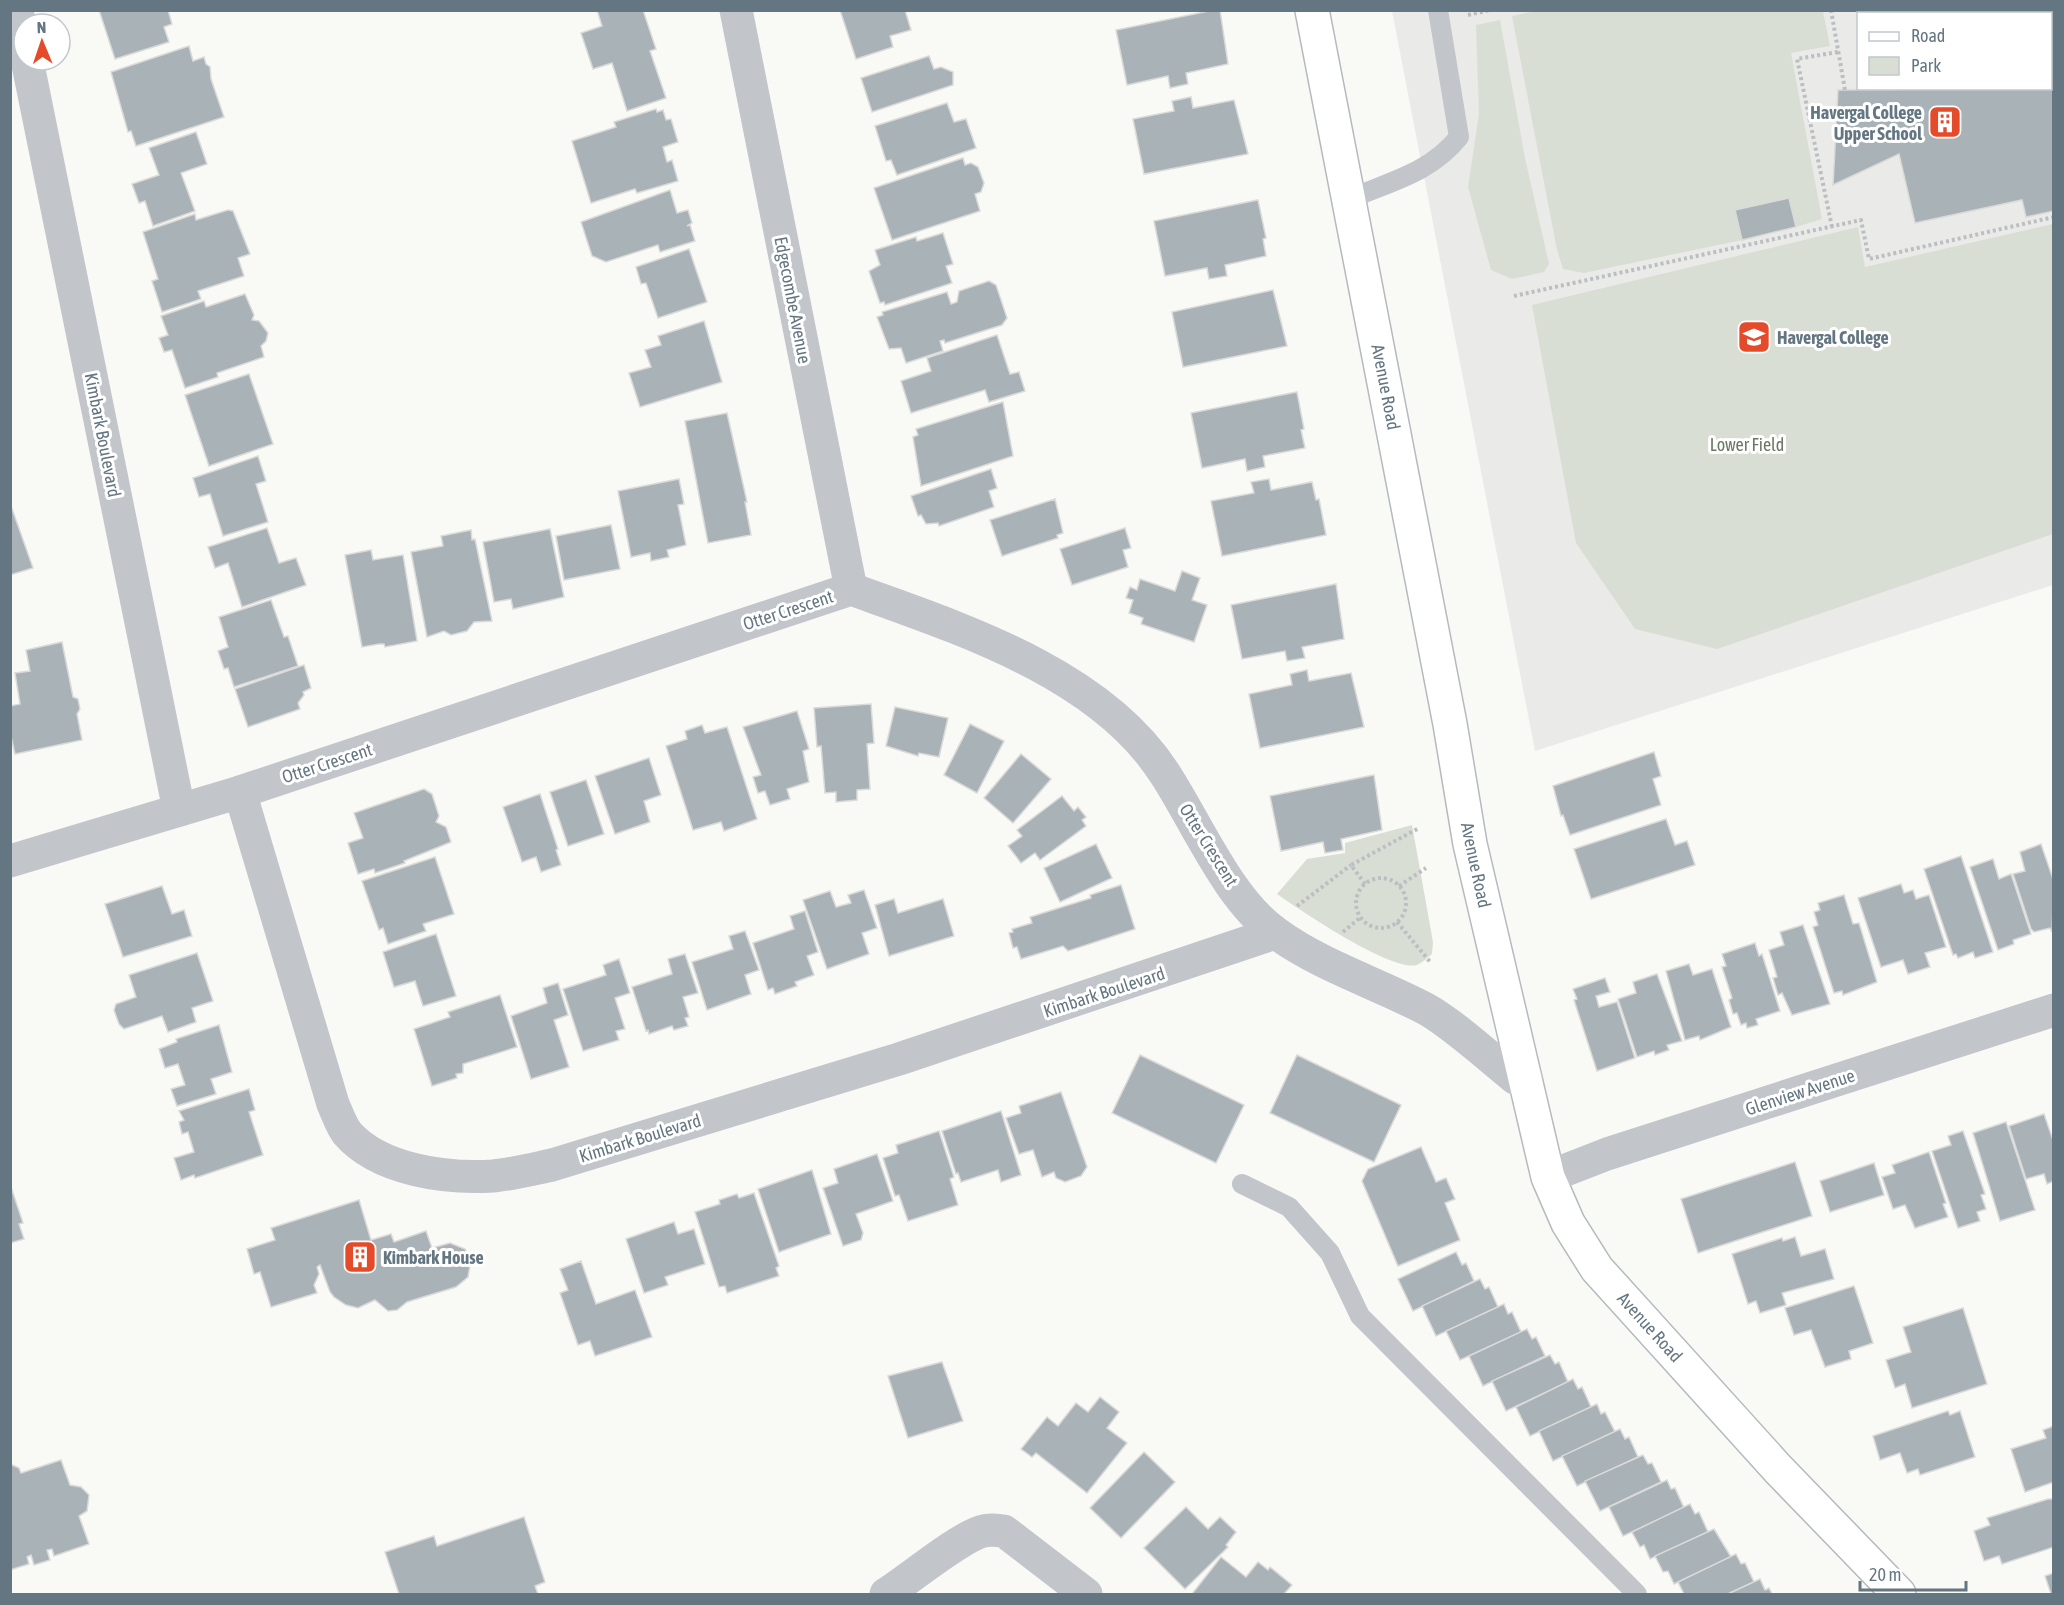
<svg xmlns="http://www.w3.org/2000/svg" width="2064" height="1605" viewBox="0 0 2064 1605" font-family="'Asap Condensed',sans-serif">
<rect width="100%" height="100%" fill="#f9f9f6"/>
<path fill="#eaeae9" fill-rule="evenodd" d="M1392 11H2053V585L1535 751ZM1858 14H2050V88H1858Z"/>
<g fill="#d9ded5">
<polygon points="1542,10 1823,11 1830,46 1791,53 1822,219 1796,227 1789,198 1735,210 1742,240 1584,273 1563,269 1557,250 1512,16"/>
<polygon points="1500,20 1525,158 1549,264 1544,272 1512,279 1491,270 1468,187 1479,114 1476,25"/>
<polygon points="2053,224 2053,534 1717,649 1635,629 1576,543 1532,305 1858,227 1865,267"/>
<path d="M1412 825 1433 942 1432 954C1428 957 1422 963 1417 965 1391 972 1300 910 1277 894L1307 859 1345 853V843Z"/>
</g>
<g fill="#a9b2b7" stroke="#dadad8" stroke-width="1.5">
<polygon points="99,10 168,10 172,24 164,27 169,42 115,59"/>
<polygon points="597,10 643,10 656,49 650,51 666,98 627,111 612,63 593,69 581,33 602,26"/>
<polygon points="840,10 905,10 911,30 890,36 893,47 856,59"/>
<polygon points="1214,10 1220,10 1228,64 1186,73 1188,84 1170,88 1168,76 1127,85 1116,30"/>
<polygon points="1868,10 1928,10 1929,14 1868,14"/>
<polygon points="1947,10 2054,10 2054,17 2050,18 2050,14 1933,14"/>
<polygon points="2054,17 2054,211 2026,217 2022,200 1915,223 1899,154 1833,185 1838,90 2050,88 2050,18"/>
<polygon points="189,46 193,61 204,57 206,64 210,67 211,79 224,117 136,146 131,131 128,132 111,72"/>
<polygon points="929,56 934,69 941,67 953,72 953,85 872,112 861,78"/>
<polygon points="1191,97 1193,108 1234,100 1248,154 1144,174 1133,119 1174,111 1172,101"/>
<polygon points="947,103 954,122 966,119 976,148 897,175 891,160 886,161 875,126"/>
<polygon points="656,109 657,112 663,110 666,120 671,119 678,142 663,147 667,162 672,160 678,181 637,193 635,189 591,203 572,141 616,127 614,122"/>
<polygon points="196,132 207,164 181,173 195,211 153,226 145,201 139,203 132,184 159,175 149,148"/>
<polygon points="963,158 965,165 971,163 978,167 984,183 981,192 975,194 980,211 892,240 874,188"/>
<polygon points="670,190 677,213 688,210 692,223 687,226 690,225 695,241 660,252 658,245 606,262 592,256 581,222"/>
<polygon points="1789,198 1796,227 1742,240 1735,210"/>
<polygon points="1258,200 1266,238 1263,239 1266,256 1225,265 1227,276 1209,279 1207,268 1165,276 1154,221"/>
<polygon points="228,210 233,211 250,254 238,258 244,276 198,291 201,299 162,312 152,281 158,279 143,232 195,214 196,220"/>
<polygon points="943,233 953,264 946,266 952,283 885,305 884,302 880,303 869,271 880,265 875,250 916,237 917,241"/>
<polygon points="689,249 707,302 658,318 646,283 641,284 636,267"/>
<polygon points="989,281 996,285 1007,318 1002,325 945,343 944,340 940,341 943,351 906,363 901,348 889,349 877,317 883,315 882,312 947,292 951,304 957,302 959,291"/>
<polygon points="1273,290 1287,346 1183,367 1172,312"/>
<polygon points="245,294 254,315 252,320 259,321 268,333 266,341 261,346 264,357 217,373 218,377 185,388 172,350 164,352 159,338 168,335 161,316 204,301 206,307"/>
<polygon points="704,321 722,382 640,407 629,373 651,367 645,350 661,345 658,336"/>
<polygon points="997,335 1010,374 1019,372 1025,391 989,402 985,390 911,413 901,381 931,371 927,358"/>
<polygon points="249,374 273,444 209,466 185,395"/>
<polygon points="1297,392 1304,429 1301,430 1305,448 1263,456 1265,467 1247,471 1245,459 1202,468 1191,413"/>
<polygon points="1003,402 1013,456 921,486 913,437 918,435 916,429"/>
<polygon points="727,413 747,502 745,502 751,535 708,543 685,421"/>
<polygon points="258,456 266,481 256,484 268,522 223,536 210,494 199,497 193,478"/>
<polygon points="991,469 997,488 989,491 994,507 939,526 938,523 926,524 921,515 918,516 911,496"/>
<polygon points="679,479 684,504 678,505 686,545 667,550 669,557 651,561 650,553 631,557 618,491"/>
<polygon points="1269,479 1271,490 1312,482 1316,500 1319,499 1326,535 1222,556 1211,501 1254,493 1251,482"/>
<polygon points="1055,499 1063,533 1057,535 1058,538 1002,556 990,520"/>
<polygon points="10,503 33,568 10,575"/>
<polygon points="611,525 620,569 564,580 556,536"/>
<polygon points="267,528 279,563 296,558 306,585 242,607 228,563 215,568 208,547"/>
<polygon points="1125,528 1131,548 1123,550 1128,567 1072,585 1060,549"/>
<polygon points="550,529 564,597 513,609 511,599 494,602 483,542"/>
<polygon points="471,530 472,540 475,539 492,621 474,622 467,631 451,635 444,631 427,637 411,552 443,546 441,536"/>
<polygon points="371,550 373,560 403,555 417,641 385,647 384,644 379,644 362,647 345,555"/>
<polygon points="1182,571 1200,578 1192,600 1207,605 1194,642 1141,624 1143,618 1129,613 1133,600 1126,598 1130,587 1137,590 1140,579 1175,591"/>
<polygon points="1336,584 1344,639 1302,647 1305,658 1287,661 1285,651 1242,659 1231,605"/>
<polygon points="271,600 284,637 288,636 298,666 234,687 228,668 224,669 218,651 228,647 219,617"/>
<polygon points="62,642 73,697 78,699 80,709 77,714 82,740 15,754 10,732 10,706 20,704 15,673 30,671 26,650"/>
<polygon points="304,665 311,688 303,692 304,695 298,703 300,709 248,727 235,689"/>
<polygon points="1307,670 1309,681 1351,673 1364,727 1260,748 1249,694 1292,685 1290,674"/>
<polygon points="871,704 874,743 867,744 870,789 857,790 857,800 836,802 836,792 825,793 821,746 817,747 814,708"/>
<polygon points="895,707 948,718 939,757 919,753 918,756 886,746"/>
<polygon points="797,711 809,749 803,751 809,782 787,789 790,799 770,805 765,791 758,793 753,777 761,775 743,727"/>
<polygon points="970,724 1004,741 977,793 944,775"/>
<polygon points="702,725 705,733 727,727 757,819 724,831 721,822 693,830 666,746 687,739 685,731"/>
<polygon points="1654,752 1661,776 1653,779 1661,805 1570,835 1563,815 1561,816 1553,786"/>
<polygon points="1021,754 1051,779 1013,823 984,798"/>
<polygon points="649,758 661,795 644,801 650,822 615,834 595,776"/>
<polygon points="1374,775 1382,830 1341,839 1343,850 1325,853 1323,842 1281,851 1270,796"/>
<polygon points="586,780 604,834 568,846 550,792"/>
<polygon points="424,789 432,794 439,816 436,822 446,827 451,842 404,861 405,863 375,873 374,869 358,874 348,843 363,838 354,813"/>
<polygon points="540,794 558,849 556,850 561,865 541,872 536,857 522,862 503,807"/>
<polygon points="1062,796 1074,811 1078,807 1086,817 1082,820 1086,826 1040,860 1035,853 1021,863 1008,846 1022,836 1017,830"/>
<polygon points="1666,819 1675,845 1687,841 1695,865 1591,899 1574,849"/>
<polygon points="1096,844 1112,878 1060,902 1044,868"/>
<polygon points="2041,844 2054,882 2052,932 2050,928 2034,932 2031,929 2013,874 2025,871 2020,852"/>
<polygon points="1961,856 1993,952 1975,958 1973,952 1958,958 1956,954 1953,955 1924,869"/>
<polygon points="435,857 454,914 423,924 426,931 388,944 383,928 379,930 362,881"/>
<polygon points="1993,859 1999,879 2011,874 2031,934 2013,940 2014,944 1998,950 1970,867"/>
<polygon points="1901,884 1904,893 1913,890 1916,899 1929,895 1946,947 1925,953 1930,967 1908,974 1903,960 1881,967 1858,898"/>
<polygon points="1121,885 1135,929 1068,951 1063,946 1021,959 1017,947 1013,948 1009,933 1013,932 1012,929 1032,923 1030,917 1091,898 1090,895"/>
<polygon points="162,886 172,914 184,910 192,936 123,957 105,904"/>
<polygon points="864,890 877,928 862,933 869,954 827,969 803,900 830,891 836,907 851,903 848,895"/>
<polygon points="1844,895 1853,924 1859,923 1877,982 1843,995 1842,991 1834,993 1813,927 1818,925 1814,912 1820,910 1818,903"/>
<polygon points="894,899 898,913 943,899 954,936 889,956 875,905"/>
<polygon points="805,911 818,952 807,956 814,975 795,982 797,986 775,994 773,988 768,990 753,943 794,929 790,916"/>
<polygon points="1803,925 1830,1004 1792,1015 1782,993 1778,995 1773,978 1777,977 1769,950 1784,945 1780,932"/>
<polygon points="745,931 759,970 745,975 751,994 707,1010 692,962 733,949 729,936"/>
<polygon points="436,934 456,996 423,1006 415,981 394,987 383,952"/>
<polygon points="1755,943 1759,956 1762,954 1780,1011 1756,1019 1758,1025 1747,1028 1746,1023 1741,1025 1737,1013 1733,1014 1729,1000 1732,998 1722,967 1726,966 1722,954"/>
<polygon points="197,953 213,1001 192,1008 196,1022 168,1032 162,1016 124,1029 119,1024 114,1010 116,1004 136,997 129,975"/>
<polygon points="685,954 698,993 683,997 689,1017 685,1018 688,1026 674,1030 672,1026 649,1034 648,1030 646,1031 632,987 672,974 668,959"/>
<polygon points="619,959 630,993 615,998 625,1029 616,1031 619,1040 583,1051 563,989 606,975 603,965"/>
<polygon points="1689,964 1693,975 1712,969 1731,1027 1700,1040 1699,1036 1685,1040 1666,971"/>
<polygon points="1657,974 1682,1041 1667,1045 1669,1050 1655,1055 1654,1051 1637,1057 1618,999 1636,993 1633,982"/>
<polygon points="1605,978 1610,992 1596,996 1599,1007 1617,1002 1635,1058 1597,1071 1574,1000 1577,999 1573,989"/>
<polygon points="558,983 568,1015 554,1020 569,1067 531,1079 511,1016 547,1003 543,988"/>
<polygon points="500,995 517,1047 463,1064 463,1073 456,1074 457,1078 432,1086 414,1029 450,1017 448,1012"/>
<polygon points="219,1025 232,1072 211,1079 216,1094 177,1106 171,1089 185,1085 178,1064 165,1068 159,1049 177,1042 176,1039"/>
<polygon points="1140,1055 1244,1105 1216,1163 1112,1113"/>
<polygon points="1297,1055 1401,1105 1374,1162 1270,1113"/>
<polygon points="249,1089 255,1110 249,1112 263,1155 195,1178 194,1175 181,1180 174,1158 194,1152 188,1132 182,1134 179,1122 184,1120 179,1111"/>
<polygon points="1061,1092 1087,1167 1081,1176 1065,1182 1056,1178 1054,1172 1042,1177 1033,1150 1019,1154 1006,1118 1021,1113 1019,1106"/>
<polygon points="1001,1111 1021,1175 1001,1182 998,1170 961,1182 958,1173 956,1174 942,1131"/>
<polygon points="2044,1114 2054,1143 2054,1181 2047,1184 2044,1174 2026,1179 2009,1126"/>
<polygon points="2006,1122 2035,1210 2000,1221 1973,1133"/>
<polygon points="939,1131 954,1177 950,1179 958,1205 908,1221 899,1195 895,1196 883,1158 898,1153 896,1145"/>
<polygon points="1963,1131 1985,1194 1981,1195 1986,1209 1977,1212 1980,1221 1958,1228 1932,1151 1951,1145 1948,1136"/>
<polygon points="1421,1147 1436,1182 1446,1178 1455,1199 1445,1203 1460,1240 1398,1266 1362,1181 1368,1169"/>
<polygon points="1929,1152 1946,1203 1943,1204 1948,1217 1915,1228 1905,1205 1893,1209 1882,1177 1895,1173 1892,1165"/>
<polygon points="877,1154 893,1201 856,1214 863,1233 861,1240 843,1246 823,1188 838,1183 834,1169"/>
<polygon points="1795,1162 1812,1216 1698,1253 1681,1199"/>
<polygon points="1874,1163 1884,1195 1830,1212 1820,1181"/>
<polygon points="812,1170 831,1234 779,1252 758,1189"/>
<polygon points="10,1184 23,1223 19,1224 24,1239 10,1243"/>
<polygon points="754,1193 779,1266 776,1268 779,1276 727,1293 725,1286 719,1287 695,1212 720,1204 719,1200 737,1194 739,1198"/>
<polygon points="359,1200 371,1240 391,1234 394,1242 426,1231 432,1248 450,1243 465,1249 471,1260 468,1277 456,1287 407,1302 397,1310 388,1311 375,1300 358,1308 346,1305 334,1297 330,1292 320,1265 317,1267 319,1274 314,1285 317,1293 271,1307 260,1272 254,1274 247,1249 275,1240 271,1228"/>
<polygon points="674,1222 678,1234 694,1229 705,1264 665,1277 668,1285 644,1293 626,1239"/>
<polygon points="1795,1237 1801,1256 1825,1249 1834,1279 1782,1293 1786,1305 1760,1313 1756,1301 1748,1304 1732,1254 1782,1238 1783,1241"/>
<polygon points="1456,1252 1462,1265 1466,1263 1474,1281 1413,1311 1398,1279"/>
<polygon points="581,1261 596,1304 635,1290 652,1337 595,1356 590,1341 578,1345 560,1293 568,1290 560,1269"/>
<polygon points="1480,1279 1485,1289 1489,1287 1498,1307 1436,1336 1422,1306"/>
<polygon points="1854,1286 1873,1343 1849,1351 1851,1359 1825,1367 1811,1330 1794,1335 1785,1308"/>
<polygon points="1504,1304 1508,1314 1512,1312 1521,1332 1460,1360 1446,1331"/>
<polygon points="1963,1308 1987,1384 1912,1408 1905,1384 1895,1388 1886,1360 1911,1352 1903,1327"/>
<polygon points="1527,1329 1532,1339 1536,1337 1545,1356 1483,1386 1469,1356"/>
<polygon points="1550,1355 1555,1364 1559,1362 1568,1382 1506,1411 1492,1381"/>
<polygon points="942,1362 963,1421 908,1438 888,1376"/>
<polygon points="1573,1379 1578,1389 1582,1387 1591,1407 1530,1436 1516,1407"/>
<polygon points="1100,1397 1119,1412 1107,1428 1127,1443 1087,1493 1036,1453 1032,1457 1021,1449 1047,1417 1058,1426 1076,1403 1088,1412"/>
<polygon points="1597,1404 1601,1414 1605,1412 1615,1432 1553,1461 1539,1431"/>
<polygon points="1948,1411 1950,1415 1960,1411 1975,1457 1920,1475 1918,1469 1907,1473 1900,1453 1880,1460 1873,1436"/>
<polygon points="2054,1426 2054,1482 2025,1492 2011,1449 2046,1438 2043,1430"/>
<polygon points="1620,1429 1625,1439 1629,1437 1638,1457 1577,1486 1562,1456"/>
<polygon points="1144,1452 1175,1482 1121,1538 1090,1508"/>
<polygon points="1643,1455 1648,1464 1652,1463 1661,1482 1600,1511 1585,1481"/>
<polygon points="61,1460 70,1485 81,1487 89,1495 87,1511 79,1516 89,1544 54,1556 52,1549 47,1550 50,1560 34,1565 31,1555 27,1557 29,1564 10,1570 10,1464 19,1468 21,1473"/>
<polygon points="1667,1480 1671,1489 1675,1488 1684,1508 1623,1536 1609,1507"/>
<polygon points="2048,1499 2054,1499 2054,1547 2002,1564 1999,1556 1984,1561 1974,1531 1990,1525 1987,1518"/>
<polygon points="1690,1504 1695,1514 1699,1512 1708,1532 1650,1559 1644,1545 1640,1547 1632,1532"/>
<polygon points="1186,1507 1208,1529 1220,1517 1236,1532 1226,1545 1228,1547 1185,1589 1144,1548"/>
<polygon points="524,1517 545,1582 535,1586 538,1594 399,1594 385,1552 434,1536 437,1546"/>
<polygon points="1714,1529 1731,1557 1674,1584 1668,1571 1663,1572 1655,1556"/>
<polygon points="1736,1554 1741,1564 1745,1563 1754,1582 1728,1594 1684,1594 1678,1582"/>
<polygon points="1221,1557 1246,1577 1258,1562 1268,1570 1270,1567 1292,1585 1284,1594 1192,1594"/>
<polygon points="2054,1573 2054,1594 2051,1594 2045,1576"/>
<polygon points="1760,1579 1765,1590 1769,1588 1772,1594 1728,1594"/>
</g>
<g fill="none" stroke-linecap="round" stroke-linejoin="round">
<g stroke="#b4babe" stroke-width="36">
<polyline id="secondary" points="1312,10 1450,724 1470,844 1548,1177 1568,1223 1597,1269 1778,1469 1899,1594"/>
</g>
<g stroke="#bcbfc1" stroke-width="4" stroke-dasharray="3 3" stroke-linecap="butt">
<polyline points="1831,10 1845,90"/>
<polyline points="1468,15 1490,10"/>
<polyline points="1832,227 1797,59 1838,52"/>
<polyline points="1514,296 1861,220 1869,259 2054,217"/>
<circle cx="1381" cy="903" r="25"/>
<polyline points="1365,884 1351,865 1419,828"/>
<polyline points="1399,886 1426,868"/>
<polyline points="1297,906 1351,865"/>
<polyline points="1397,922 1431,963"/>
<polyline points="1343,932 1361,917"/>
</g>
<g stroke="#c2c6ca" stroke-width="20">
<path d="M1350 199C1391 181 1430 173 1459 137L1438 10"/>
<polyline points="1242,1184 1289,1207 1330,1253 1360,1316 1637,1594"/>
</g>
<g stroke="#c2c6ca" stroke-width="33">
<polyline points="17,10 24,47"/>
<polyline points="736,10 851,589"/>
<polyline points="27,60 179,810"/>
<path d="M240 792 333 1104C337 1113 341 1125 347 1133 379 1170 446 1179 493 1176 513 1174 533 1169 552 1165L899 1059 1275 933"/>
<path d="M10 861 240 792 851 589C959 628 1101 673 1165 774 1197 823 1228 899 1276 933 1321 966 1377 983 1426 1009 1453 1024 1490 1058 1515 1078H1526"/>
<polyline points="1548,1177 1607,1154 2054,1010"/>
<path d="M886 1594C911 1578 955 1541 980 1532 988 1529 996 1530 1004 1531L1086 1594"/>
</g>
<use href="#secondary" stroke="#fff" stroke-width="33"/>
</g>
<defs>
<g id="building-square" transform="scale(1.725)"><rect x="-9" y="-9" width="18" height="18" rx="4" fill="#e44b2b" stroke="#fff"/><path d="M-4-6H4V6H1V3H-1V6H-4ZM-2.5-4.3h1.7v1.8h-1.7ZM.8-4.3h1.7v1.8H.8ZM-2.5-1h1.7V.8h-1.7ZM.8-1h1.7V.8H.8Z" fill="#fff"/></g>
<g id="school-square" transform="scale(1.725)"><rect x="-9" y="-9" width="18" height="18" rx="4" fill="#e44b2b" stroke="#fff"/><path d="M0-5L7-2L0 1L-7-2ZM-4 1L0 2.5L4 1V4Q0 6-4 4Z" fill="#fff"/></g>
</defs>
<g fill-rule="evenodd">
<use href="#building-square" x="1945" y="122"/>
<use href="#school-square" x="1754" y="337"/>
<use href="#building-square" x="360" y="1257"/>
</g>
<g text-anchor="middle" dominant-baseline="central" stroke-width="6" stroke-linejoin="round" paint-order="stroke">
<g font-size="18" font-weight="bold" fill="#647681" stroke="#fff" text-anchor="start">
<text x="1922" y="112" text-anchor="end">Havergal College<tspan x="1922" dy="21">Upper School</tspan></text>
<text x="1777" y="337">Havergal College</text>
<text x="383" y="1257">Kimbark House</text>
</g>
<g font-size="18" fill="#647681" stroke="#fff">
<text transform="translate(793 300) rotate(79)">Edgecombe Avenue</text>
<text transform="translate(1386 387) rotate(79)">Avenue Road</text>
<text transform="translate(103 435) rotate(79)">Kimbark Boulevard</text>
<text transform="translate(788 610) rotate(-18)">Otter Crescent</text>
<text transform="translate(327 763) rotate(-18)">Otter Crescent</text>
<text transform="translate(1209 845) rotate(58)">Otter Crescent</text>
<text transform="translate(1476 865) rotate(78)">Avenue Road</text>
<text transform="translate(1104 992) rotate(-18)">Kimbark Boulevard</text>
<text transform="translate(1800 1092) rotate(-18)">Glenview Avenue</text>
<text transform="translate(640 1138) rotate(-17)">Kimbark Boulevard</text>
<text transform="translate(1650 1327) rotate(48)">Avenue Road</text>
</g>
<g font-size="18" fill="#687963" stroke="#fff">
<text x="1747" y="444">Lower Field</text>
</g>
</g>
<rect width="2064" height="1605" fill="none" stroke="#647681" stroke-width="24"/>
<rect x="1857" y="12" width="195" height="78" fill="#ffffff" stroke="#c1c8cd" stroke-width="1.5"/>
<rect x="1869" y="32" width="30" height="9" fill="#ffffff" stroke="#c1c8cd" stroke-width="1.5"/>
<text x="1911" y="42" font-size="18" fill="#647681">Road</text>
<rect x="1869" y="57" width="30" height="18" fill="#d9ded5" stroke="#c1c8cd" stroke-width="1.5"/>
<text x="1911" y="72" font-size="18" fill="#647681">Park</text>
<g transform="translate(42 42) rotate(358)"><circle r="28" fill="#ffffff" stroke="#c1c8cd" stroke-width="1.5"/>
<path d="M0-4.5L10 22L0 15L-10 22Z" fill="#e44b2b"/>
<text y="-9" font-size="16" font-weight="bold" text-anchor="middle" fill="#647681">N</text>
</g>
<path d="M1860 1581v9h106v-9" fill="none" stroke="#647681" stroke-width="3"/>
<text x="1869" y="1581" font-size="18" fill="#647681" stroke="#ffffff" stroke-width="4.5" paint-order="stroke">20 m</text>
</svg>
